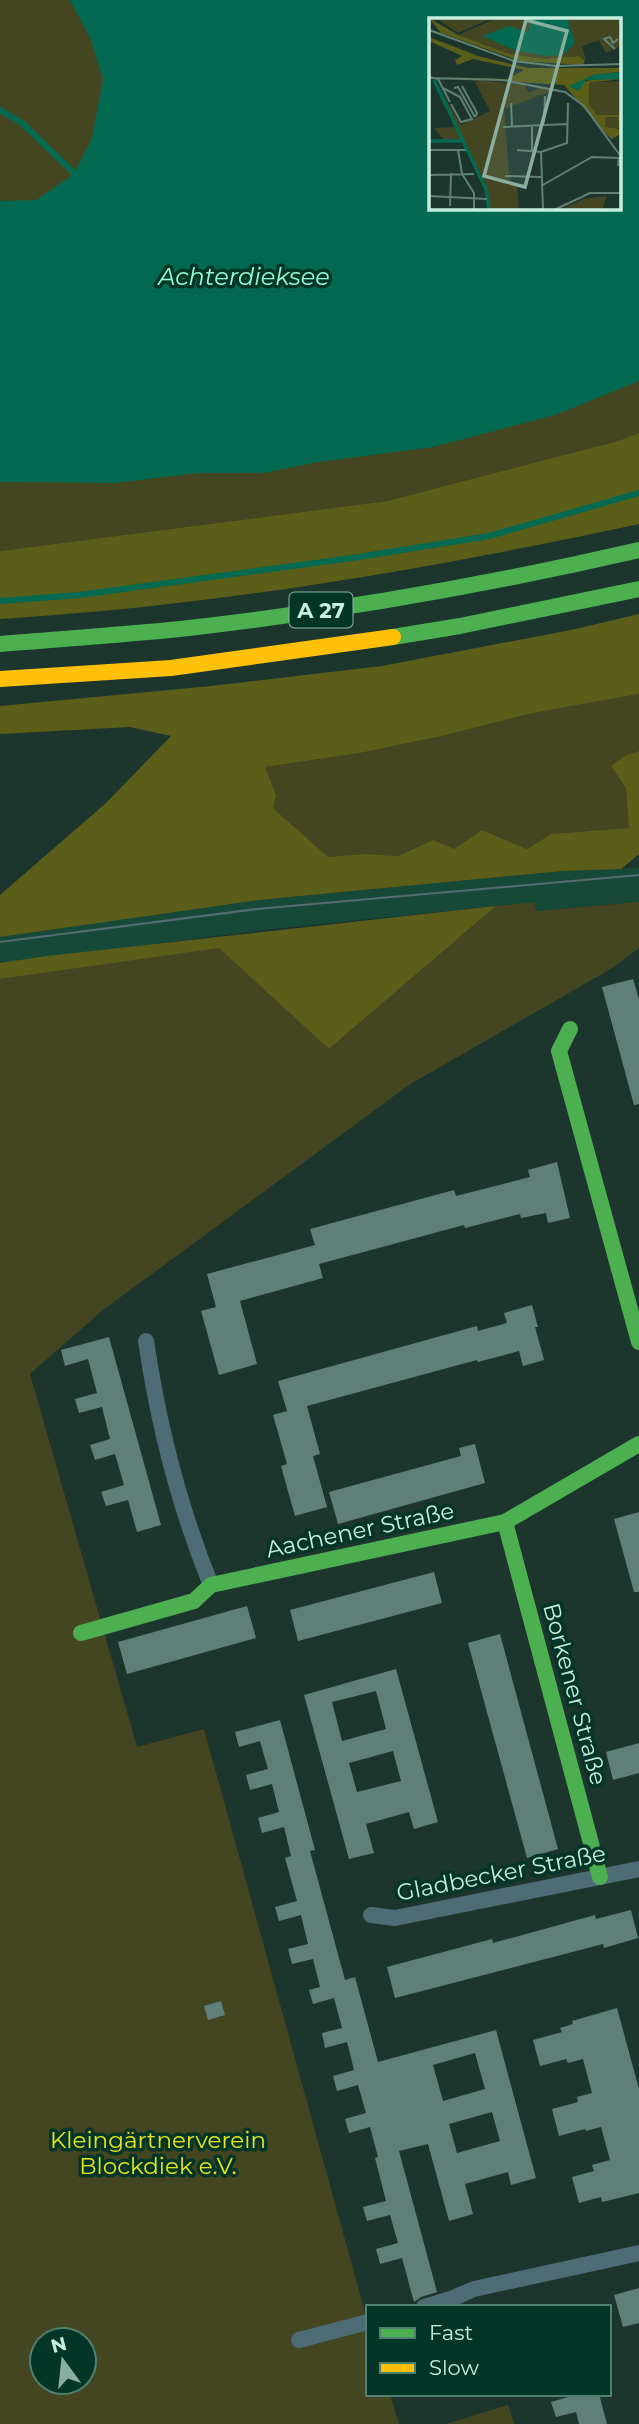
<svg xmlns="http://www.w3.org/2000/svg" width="639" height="2424" viewBox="0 0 639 2424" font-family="Montserrat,sans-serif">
<rect width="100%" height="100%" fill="#1c362e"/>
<polygon fill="#174939" points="639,868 639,902 535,911 534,902 281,928 0,963 0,937 48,929 259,900 563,871"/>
<g fill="#434621" fill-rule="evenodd">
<path d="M0 0H639V433L618 441 387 501 0 551ZM431 19H620V208H431Z"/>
<polygon points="639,694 639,751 626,755 612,766 626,788 630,828 551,834 527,849 482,830 453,850 433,840 398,856 367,854 328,858 273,808 264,767 360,753 442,736 533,713"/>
<path d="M534 902 536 911 639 902V948L614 967 409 1085 103 1310 30 1374 137 1747 204 1729 368 2323V2394H390L399 2424H0V979L219 947 329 1049 496 906ZM42 2340H84V2382H42Z"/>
<polygon points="508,2405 514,2424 446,2424"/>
</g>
<g fill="#5a5e19">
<path d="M639 433V524C429 569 215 606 0 619V551L387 501 618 441Z"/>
<polygon points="639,614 639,694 533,713 442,736 360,753 265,767 276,795 273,808 328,857 367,854 398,856 433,840 454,849 482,830 527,849 551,834 629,828 626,788 611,766 626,755 639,751 639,854 621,869 563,871 259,900 0,937 0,895 106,803 171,736 130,727 0,734 0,706 211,686 382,666 571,630"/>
<polygon points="496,906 329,1049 219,948 0,979 0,963 47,956"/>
</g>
<path fill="#036950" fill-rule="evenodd" d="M70 0H639V381L555 415 433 447 318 462 264 473H198L114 483 0 482V201L36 200 74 174 92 138 103 79 90 38ZM431 19H620V208H431Z"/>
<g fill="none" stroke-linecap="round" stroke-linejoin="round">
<g stroke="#036950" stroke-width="6">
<polyline points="0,110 22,123 75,174"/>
<polyline points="0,601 79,595 352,558 489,536 639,493"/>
</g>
</g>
<g fill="#5f7f79" fill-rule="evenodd">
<polygon points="633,979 639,999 639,1104 634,1105 602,987"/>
<polygon points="557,1162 570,1218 548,1223 546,1213 521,1218 520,1214 465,1228 464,1225 319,1264 323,1278 240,1301 257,1364 219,1375 201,1311 216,1307 207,1274 315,1245 310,1229 454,1190 456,1196 530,1177 528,1170"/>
<polygon points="532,1305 538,1327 535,1327 544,1360 523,1366 519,1351 478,1362 477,1360 307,1406 320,1454 313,1456 327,1507 295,1516 281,1466 287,1464 273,1415 287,1411 278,1381 477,1326 478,1331 507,1323 504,1313"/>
<polygon points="109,1337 161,1525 137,1532 128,1500 106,1506 101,1492 124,1485 115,1454 95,1460 90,1445 110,1439 102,1407 79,1413 75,1399 97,1393 88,1359 65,1366 61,1350"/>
<polygon points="475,1444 485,1483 338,1524 329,1492 461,1456 459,1448"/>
<polygon points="639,1512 639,1592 634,1592 614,1519"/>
<polygon points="434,1572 442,1603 298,1641 290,1610"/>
<polygon points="247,1606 256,1638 127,1674 118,1642"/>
<polygon points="500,1634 558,1849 527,1858 468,1643"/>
<path d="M396 1669 438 1822 414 1829 409 1812 366 1824 374 1853 349 1859 304 1695ZM376 1691 386 1729 342 1741 332 1702ZM393 1751 401 1781 357 1792 349 1763Z"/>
<path d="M280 1720 315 1850 310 1851 345 1980 355 1977 378 2062 496 2030 536 2178 511 2185 508 2172 465 2184 473 2214 449 2221 428 2144 399 2151 437 2292 421 2297 414 2302 402 2258 380 2264 376 2249 398 2243 390 2215 367 2221 363 2207 386 2201 375 2158 378 2157 370 2127 349 2133 345 2119 366 2113 358 2085 337 2091 333 2076 354 2070 347 2042 325 2048 322 2033 342 2028 334 1998 313 2004 309 1990 320 1987 313 1959 292 1964 288 1949 308 1944 301 1915 279 1921 275 1907 297 1901 285 1858 291 1856 284 1827 262 1833 258 1818 279 1812 272 1784 250 1790 246 1775 268 1769 260 1741 239 1747 235 1732ZM475 2053 485 2089 443 2101 433 2065ZM492 2112 500 2141 457 2153 449 2124Z"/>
<polygon points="639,1743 639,1773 613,1780 606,1752"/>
<polygon points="631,1910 638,1938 604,1948 603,1944 395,1998 387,1967 492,1939 493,1943 595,1915 596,1919"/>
<polygon points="221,2001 225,2015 208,2020 204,2006"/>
<polygon points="617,2008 639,2089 639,2193 602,2202 601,2197 579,2203 572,2177 594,2171 592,2165 610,2160 601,2127 586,2131 585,2129 559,2136 552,2109 578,2102 577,2097 592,2093 583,2059 568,2063 566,2059 540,2066 533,2040 562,2032 560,2028 573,2024 572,2021"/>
<polygon points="639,2288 639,2323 623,2327 614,2295"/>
<polygon points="578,2394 599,2394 607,2424 579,2424 576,2412 556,2417 551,2402"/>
</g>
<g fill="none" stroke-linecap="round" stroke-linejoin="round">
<g stroke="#4e6c75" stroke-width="16">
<path d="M146 1341C158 1422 180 1509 211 1585"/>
<polyline points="371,1915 395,1918 639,1869"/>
<polyline points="424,2307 451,2299 474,2289 639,2253"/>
<polyline points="299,2340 368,2322"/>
</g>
<g stroke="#4caf50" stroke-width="16">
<polyline points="393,637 460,626 639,589"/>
<path d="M0 644C60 639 120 635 180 629 334 612 487 585 639 550"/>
<polyline points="570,1029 559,1051 639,1342"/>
<polyline points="505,1522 600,1877"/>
<polyline points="81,1633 194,1601 211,1585 505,1522 639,1444"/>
</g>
<polyline stroke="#ffc107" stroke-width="16" points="0,679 171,668 393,637"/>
<polyline stroke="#536d6f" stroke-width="2" points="0,942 257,909 639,875"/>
</g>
<g text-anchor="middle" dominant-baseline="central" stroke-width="7" stroke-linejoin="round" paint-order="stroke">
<rect fill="#043628" stroke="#8bb7a7" stroke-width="2" x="289.5" y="592.5" width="63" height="35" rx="5"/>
<g font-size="21" font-weight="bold" fill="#c5eede">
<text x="321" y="610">A 27</text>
</g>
<g font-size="23" fill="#c5eede" stroke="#043628">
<text transform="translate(360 1530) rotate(-12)">Aachener Straße</text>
<text transform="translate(575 1694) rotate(75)">Borkener Straße</text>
<text transform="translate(501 1873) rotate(-11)">Gladbecker Straße</text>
</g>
<g font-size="23" fill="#e7e51b" stroke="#043628">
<text x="158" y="2140">Kleingärtnerverein<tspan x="158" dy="26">Blockdiek e.V.</tspan></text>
</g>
<g font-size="24" font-style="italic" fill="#90fcd6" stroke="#043628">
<text x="244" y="276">Achterdieksee</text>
</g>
</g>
<g transform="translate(429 18)">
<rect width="192" height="192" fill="#1c362e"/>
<path d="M7 0H63L29 15ZM68 0H192V28L177 35 170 22 153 28 157 42 150 38 113 41 78 35 29 17ZM4 60 32 107 61 93 46 64 51 62 95 67 100 75 113 69 125 72 75 91 81 165 88 166 90 192H59V177L34 124H0L14 121 5 110 26 109ZM192 63V110H176V99L190 98 168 97 160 86V65ZM178 178 173 192H132L154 181Z" fill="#434621"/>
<path d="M0 0 29 17 78 35 113 41 150 38 156 42 154 47 91 43 12 15ZM0 19 49 38 99 50H192V54L164 57 141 69 164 61H192L160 65V86L168 97H190V109L189 99H177L176 109 192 111V116L183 121 178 117 135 67 18 59 78 61 95 52 44 41 28 47 26 42 33 38 0 23Z" fill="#5a5e19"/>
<path d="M101 0H138L146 25 134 37 117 38 85 32 53 18 80 8 99 14ZM192 54V61L157 62 149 73 140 68 164 57Z" fill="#036950"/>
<path fill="none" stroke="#036950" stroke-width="3.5" d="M5 62 57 171 60 192M0 123H34"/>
<path fill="none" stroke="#608074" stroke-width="2" d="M0 12 85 43 127 48 193 46M186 31 175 21 181 19 184 25 189 21M0 59 9 61 21 84M0 60 73 62 136 74 155 88 193 140M33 68 48 95 46 99M14 70 31 79 43 101 32 104 22 86M25 70 29 69 46 99M82 85 83 108M115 105 116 78M74 109 138 106M103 109V133M0 132H37M29 132 33 156 45 175V192M88 132 112 134 138 125 139 85M112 134 114 192M0 157 45 156M76 158 112 159M112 168 163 139 190 140 189 148M0 178 58 181M21 188 22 155M125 192 161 175H193"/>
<path fill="#8aaea0" fill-opacity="0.15" stroke="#8aaea0" stroke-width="3.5" d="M97 2 138 13 96 169 55 158Z"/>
<rect width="192" height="192" fill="none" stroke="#c5eede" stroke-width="3.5"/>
</g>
<rect x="366" y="2305" width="245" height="91" fill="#043628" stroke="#518071" stroke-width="2"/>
<rect x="380" y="2328" width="35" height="10" fill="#4caf50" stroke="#518071" stroke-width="2"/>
<text x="429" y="2340" font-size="21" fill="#c5eede">Fast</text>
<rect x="380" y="2363" width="35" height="10" fill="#ffc107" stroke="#518071" stroke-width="2"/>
<text x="429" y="2375" font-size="21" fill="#c5eede">Slow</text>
<g transform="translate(63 2361) rotate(345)"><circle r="33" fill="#043628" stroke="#518071" stroke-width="2"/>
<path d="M0-5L12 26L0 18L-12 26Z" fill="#8aaea0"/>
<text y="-10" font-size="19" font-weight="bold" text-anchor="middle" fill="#c5eede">N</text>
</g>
</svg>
